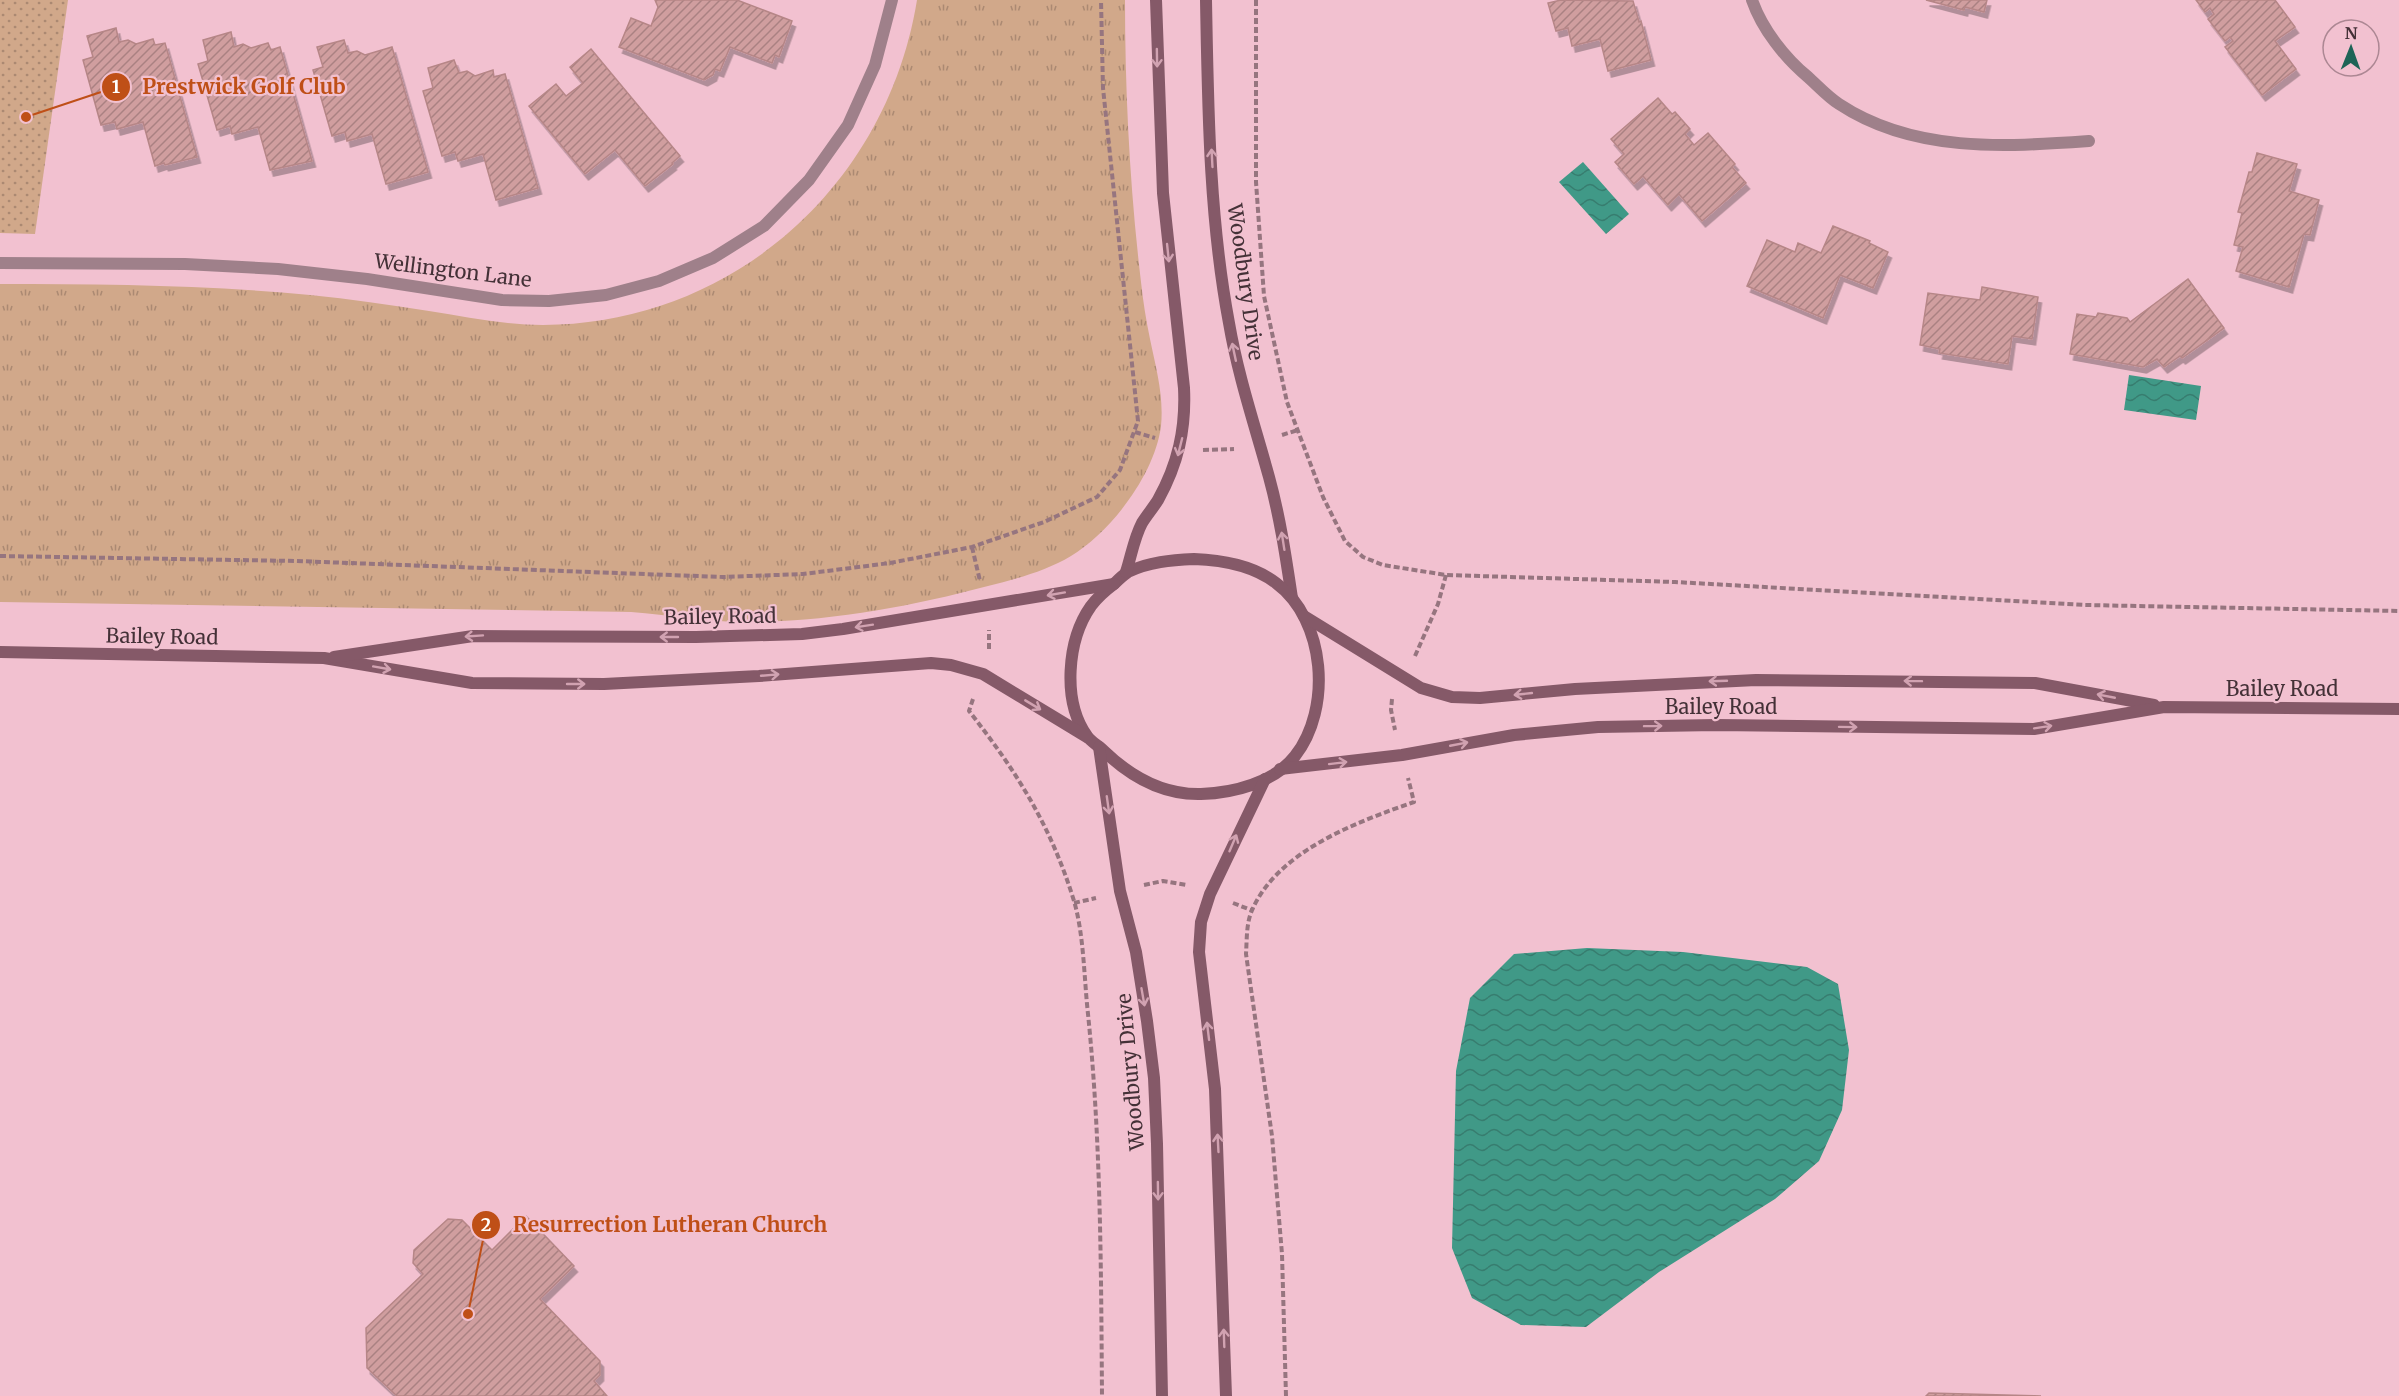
<svg xmlns="http://www.w3.org/2000/svg" width="2399" height="1396" viewBox="0 0 2399 1396" font-family="Merriweather,serif">
<defs>
<pattern id="grass-dots" width="8" height="8" patternUnits="userSpaceOnUse" patternTransform="scale(1.5)"><rect width="8" height="8" fill="#d1a88a"/><path d="M2 2h.1M6 6h.1" fill="none" stroke="#ab8972" stroke-width="1.8" stroke-linecap="round"/></pattern>
<pattern id="park-tufts" width="24" height="20" patternUnits="userSpaceOnUse" patternTransform="scale(1.5)"><rect width="24" height="20" fill="#d1a88a"/><path d="M3 7l-1-3M5 7V3M7 7l1-3M15 17l-1-3M17 17v-4M19 17l1-3" fill="none" stroke="#ab8972"/></pattern>
<pattern id="water-waves" width="16" height="10" patternUnits="userSpaceOnUse" patternTransform="scale(1.5)"><rect width="16" height="10" fill="#409987"/><path d="M0 5q4-4 8 0t8 0" fill="none" stroke="#377d6f"/></pattern>
<pattern id="building-hatch" width="6" height="6" patternUnits="userSpaceOnUse" patternTransform="scale(1.5)"><rect width="6" height="6" fill="#d09e9f"/><path d="M-1 1l2-2M0 6l6-6M5 7l2-2" fill="none" stroke="#aa8182"/></pattern>
<filter id="shadow"><feDropShadow dx="3.5" dy="6" stdDeviation="0" flood-color="#0004"/></filter>
</defs>
<rect width="100%" height="100%" fill="#f2c1d0"/>
<polygon fill="url(#grass-dots)" points="0,0 68,0 35,234 0,233"/>
<path fill="url(#park-tufts)" d="M917 0H1125C1125 94 1130 189 1141 282 1143 301 1146 320 1150 339 1156 368 1164 396 1161 426 1155 474 1111 532 1071 556 1046 571 1016 579 988 586 909 607 827 622 745 622 706 622 669 615 631 612L0 602V284C103 284 207 285 310 295 350 299 390 305 429 311 467 317 504 325 543 325 732 324 887 186 917 0Z"/>
<g fill="url(#water-waves)">
<polygon points="1583,162 1629,214 1606,234 1559,182"/>
<polygon points="2129,375 2201,386 2196,420 2124,410"/>
<polygon points="1587,948 1683,952 1807,967 1838,984 1849,1050 1842,1110 1819,1161 1775,1199 1659,1272 1586,1327 1521,1325 1472,1298 1452,1248 1456,1071 1470,998 1514,954"/>
</g>
<g fill="url(#building-hatch)" stroke="#b68687" stroke-width="1.5" filter="url(#shadow)">
<polygon points="655,0 737,0 792,21 779,57 775,55 772,63 730,47 720,71 715,69 713,75 704,80 619,47 631,18 651,26 658,7"/>
<polygon points="1561,0 1633,1 1639,22 1641,21 1651,60 1608,71 1600,39 1572,46 1568,28 1556,31 1548,3"/>
<polygon points="1926,0 1987,0 1984,12 1965,7 1964,10"/>
<polygon points="2196,0 2275,0 2295,27 2275,41 2296,69 2262,95 2225,47 2233,41 2230,37 2225,41 2208,19 2214,14 2210,8 2205,12"/>
<polygon points="116,28 119,42 128,40 136,44 153,39 155,45 165,43 197,157 165,165 164,163 155,166 143,122 117,129 115,122 101,125 83,60 93,57 87,36"/>
<polygon points="231,32 234,47 243,44 251,48 268,43 271,50 280,47 312,161 270,170 258,127 232,134 230,126 217,130 198,64 208,61 203,40"/>
<polygon points="344,40 348,53 357,51 365,55 392,47 428,172 386,184 372,134 347,141 345,132 332,136 313,70 323,67 317,47"/>
<polygon points="591,49 680,156 672,163 673,164 645,186 615,150 585,174 529,106 556,84 566,96 583,83 570,67"/>
<polygon points="454,60 459,73 467,71 475,76 493,70 494,77 505,74 538,188 496,200 483,154 458,161 455,152 442,156 423,91 433,88 428,68"/>
<polygon points="1658,98 1672,114 1675,112 1690,129 1685,134 1694,145 1708,133 1735,164 1732,167 1746,183 1702,221 1679,194 1668,205 1643,176 1634,184 1615,162 1624,154 1611,139"/>
<polygon points="2257,153 2297,164 2289,191 2319,200 2310,235 2304,234 2289,287 2236,271 2243,247 2234,245 2242,213 2238,212 2249,172 2252,172"/>
<polygon points="1833,226 1870,241 1869,243 1888,252 1873,288 1840,275 1823,318 1747,286 1767,240 1795,252 1798,243 1821,253"/>
<polygon points="2188,279 2224,328 2182,358 2180,356 2164,367 2157,359 2143,367 2070,354 2077,314 2096,317 2098,313 2127,318 2130,322"/>
<polygon points="1982,287 2038,297 2032,339 2012,336 2008,364 1939,353 1940,349 1920,345 1928,293 1980,300"/>
<polygon points="526,1216 574,1266 540,1299 600,1361 600,1375 594,1381 607,1396 397,1396 367,1368 366,1328 423,1274 413,1263 414,1250 448,1219 462,1220 492,1250"/>
<polygon points="1929,1393 2041,1396 1926,1396"/>
</g>
<g fill="none" stroke-linecap="round" stroke-linejoin="round">
<g stroke="#96757f" stroke-width="4" stroke-dasharray="6 3" stroke-linecap="butt">
<polyline points="1256,0 1256,182 1264,296 1287,402 1323,497 1345,541 1363,557 1383,565 1446,575 1675,582 2085,605 2399,611"/>
<polyline points="1135,432 1155,438"/>
<polyline points="1282,435 1298,430"/>
<polyline points="1203,450 1234,449"/>
<polyline points="972,547 980,581"/>
<polyline points="0,556 296,561 723,577 803,574 890,563 972,547 1044,522 1097,497 1120,470 1138,421 1103,88 1101,0"/>
<polyline points="989,649 989,630"/>
<polyline points="1415,656 1438,604 1446,575"/>
<path d="M973 699 969 711C1017 772 1051 826 1074 901 1084 935 1084 978 1088 1014 1101 1141 1101 1269 1102 1396"/>
<polyline points="1392,699 1391,710 1395,730"/>
<polyline points="1144,885 1163,881 1187,885"/>
<polyline points="1074,903 1096,898"/>
<polyline points="1233,903 1251,910"/>
<path d="M1286 1396 1282 1254 1272 1136 1246 954C1247 939 1246 922 1253 908 1280 850 1357 822 1414 802L1408 778"/>
</g>
<g stroke="#9f808a" stroke-width="12">
<path d="M1752 0C1762 29 1785 58 1808 77 1818 86 1828 97 1839 104 1913 153 2004 147 2089 141"/>
<polyline points="0,263 185,264 278,269 367,279 502,300 549,301 606,295 659,281 713,258 764,226 809,180 848,125 875,65 892,0"/>
</g>
<g stroke="#855968" stroke-width="12">
<path d="M1206 0C1208 107 1209 217 1229 323 1238 376 1255 426 1269 477 1280 517 1286 558 1292 598"/>
<path d="M1194 559C1221 560 1254 566 1276 583 1326 620 1332 709 1295 756 1274 783 1233 793 1201 794 1162 795 1131 777 1104 751 1099 746 1091 742 1087 736 1062 701 1067 640 1091 606 1097 598 1106 590 1114 584 1118 580 1123 575 1128 572 1148 562 1172 560 1194 559Z"/>
<path d="M1126 572C1131 557 1134 538 1142 523 1147 515 1153 508 1158 500 1178 464 1186 429 1184 388L1163 193 1156 0"/>
<polyline points="1304,616 1421,688 1452,697 1480,698 1575,689 1756,680 2035,683 2154,705"/>
<polyline points="0,652 324,658 472,683 604,684 759,676 931,663 951,665 983,674 1087,737"/>
<polyline points="334,657 473,636 696,637 802,634 843,629 1114,584"/>
<polyline points="1099,747 1120,891 1136,952 1147,1021 1154,1078 1157,1144 1162,1396"/>
<polyline points="1280,769 1402,755 1514,735 1598,727 1716,725 2034,729 2164,707 2399,709"/>
<polyline points="1226,1396 1215,1089 1199,952 1201,922 1210,894 1265,779"/>
</g>
</g>
<defs><path id="oneway-shaft" d="M-6 0H5M1.5-3L5.5 0L1.5 3" fill="none" stroke-width="1.6" stroke-linecap="round" stroke-linejoin="round" transform="scale(1.5)"/></defs>
<g stroke="#d1a2b1">
<use href="#oneway-shaft" transform="translate(1157 58) rotate(89)"/>
<use href="#oneway-shaft" transform="translate(1212 158) rotate(-93)"/>
<use href="#oneway-shaft" transform="translate(1168 253) rotate(84)"/>
<use href="#oneway-shaft" transform="translate(1234 352) rotate(-102)"/>
<use href="#oneway-shaft" transform="translate(1180 447) rotate(104)"/>
<use href="#oneway-shaft" transform="translate(1283 541) rotate(-99)"/>
<use href="#oneway-shaft" transform="translate(1056 594) rotate(170)"/>
<use href="#oneway-shaft" transform="translate(864 626) rotate(171)"/>
<use href="#oneway-shaft" transform="translate(474 636) rotate(176)"/>
<use href="#oneway-shaft" transform="translate(669 637) rotate(-180)"/>
<use href="#oneway-shaft" transform="translate(382 668) rotate(10)"/>
<use href="#oneway-shaft" transform="translate(770 675) rotate(-5)"/>
<use href="#oneway-shaft" transform="translate(1718 681) rotate(178)"/>
<use href="#oneway-shaft" transform="translate(1913 681) rotate(-179)"/>
<use href="#oneway-shaft" transform="translate(576 684)"/>
<use href="#oneway-shaft" transform="translate(1523 694) rotate(174)"/>
<use href="#oneway-shaft" transform="translate(2106 696) rotate(-169)"/>
<use href="#oneway-shaft" transform="translate(1033 705) rotate(31)"/>
<use href="#oneway-shaft" transform="translate(1653 726) rotate(-1)"/>
<use href="#oneway-shaft" transform="translate(1848 727) rotate(1)"/>
<use href="#oneway-shaft" transform="translate(2043 727) rotate(-9)"/>
<use href="#oneway-shaft" transform="translate(1459 744) rotate(-11)"/>
<use href="#oneway-shaft" transform="translate(1338 763) rotate(-7)"/>
<use href="#oneway-shaft" transform="translate(1108 805) rotate(82)"/>
<use href="#oneway-shaft" transform="translate(1233 843) rotate(-67)"/>
<use href="#oneway-shaft" transform="translate(1143 997) rotate(80)"/>
<use href="#oneway-shaft" transform="translate(1208 1031) rotate(-97)"/>
<use href="#oneway-shaft" transform="translate(1218 1143) rotate(-93)"/>
<use href="#oneway-shaft" transform="translate(1158 1191) rotate(89)"/>
<use href="#oneway-shaft" transform="translate(1224 1338) rotate(-92)"/>
</g>
<g text-anchor="middle" dominant-baseline="central" stroke-width="4.5" stroke-linejoin="round" paint-order="stroke">
<g font-size="20" fill="#443137" stroke="#f2c1d0">
<text transform="translate(453 270) rotate(7)">Wellington Lane</text>
<text transform="translate(1246 282) rotate(82)">Woodbury Drive</text>
<text transform="translate(720 616) rotate(-1)">Bailey Road</text>
<text transform="translate(162 636) rotate(1)">Bailey Road</text>
<text x="2282" y="688">Bailey Road</text>
<text x="1721" y="706">Bailey Road</text>
<text transform="translate(1130 1072) rotate(-95)">Woodbury Drive</text>
</g>
</g>
<path fill="none" stroke="#bf4f17" stroke-width="2" d="M26 117L116 87M468 1314L486 1225"/>
<g fill="#bf4f17" stroke="#f2c1d0" stroke-width="2">
<circle cx="26" cy="117" r="6"/>
<circle cx="468" cy="1314" r="6"/>
<circle cx="116" cy="87" r="15"/>
<circle cx="486" cy="1225" r="15"/>
</g>
<g font-size="18" text-anchor="middle" font-weight="bold" fill="#fff">
<text x="116" y="93">1</text>
<text x="486" y="1231">2</text>
</g>
<g font-size="21" text-anchor="middle" font-weight="bold" fill="#bf4f17" stroke="#f2c1d0" stroke-width="4.5" stroke-linejoin="round" paint-order="stroke">
<text x="244" y="94">Prestwick Golf Club</text>
<text x="670" y="1232">Resurrection Lutheran Church</text>
</g>
<g transform="translate(2351 48) rotate(1)"><circle r="28" fill="#f2c1d0" stroke="#ac8793" stroke-width="1.5"/>
<path d="M0-4.5L10 22L0 15L-10 22Z" fill="#1e6457"/>
<text y="-9" font-size="16" font-weight="bold" text-anchor="middle" fill="#443137">N</text>
</g>
</svg>
